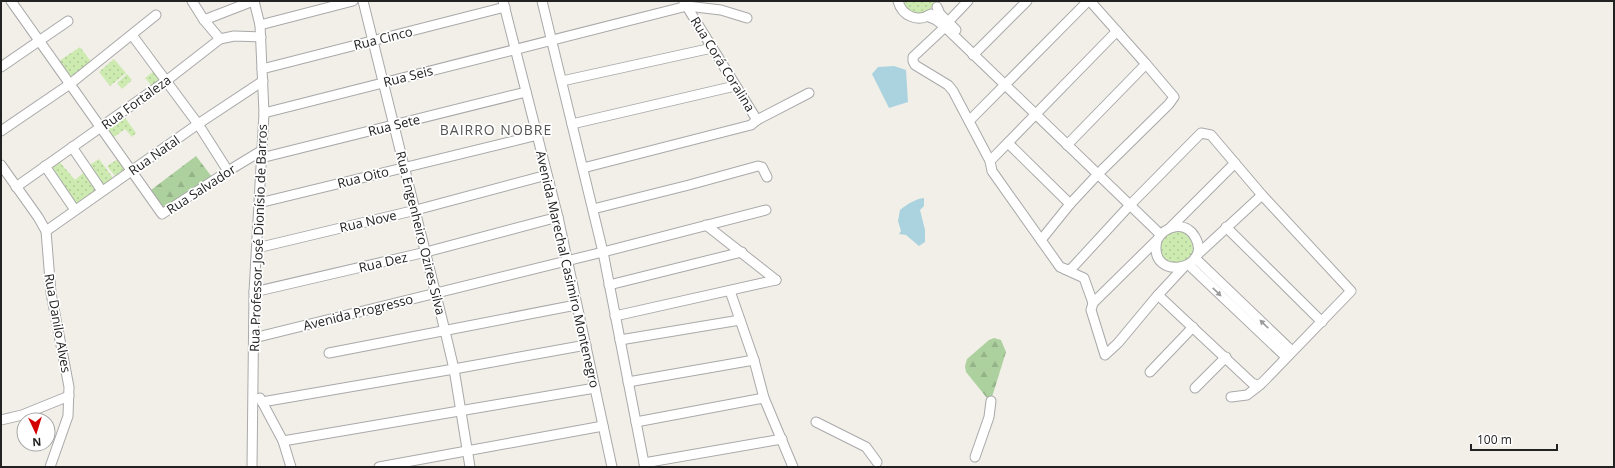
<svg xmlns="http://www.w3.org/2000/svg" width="1615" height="468" viewBox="0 0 1615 468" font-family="'Open Sans',sans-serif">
<defs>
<pattern id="grass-dots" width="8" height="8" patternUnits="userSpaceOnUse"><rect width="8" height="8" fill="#cdebb0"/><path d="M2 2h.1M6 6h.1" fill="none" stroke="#b0c997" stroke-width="1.8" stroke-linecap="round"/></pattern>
<pattern id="forest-firs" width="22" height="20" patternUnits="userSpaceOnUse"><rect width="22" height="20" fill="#add19e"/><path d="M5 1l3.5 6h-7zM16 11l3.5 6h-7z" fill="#95b388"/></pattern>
</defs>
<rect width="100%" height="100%" fill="#f2efe9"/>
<g fill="url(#grass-dots)">
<path d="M901 1H935C932 12 916 21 906 10 904 7 903 4 901 1Z"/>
<polygon points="80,47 92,63 71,78 59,61"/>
<polygon points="114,59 126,73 110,86 99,72"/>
<polygon points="154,71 160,80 152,86 145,78"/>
<polygon points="127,74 132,80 122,89 117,83"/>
<polygon points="124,116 136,133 132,137 125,129 114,137 106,128"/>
<polygon points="99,159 113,178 76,206 50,168 58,160 75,180 83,173 82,170"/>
<polygon points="118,159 125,169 115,176 107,166"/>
<circle cx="1177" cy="247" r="17"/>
</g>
<g fill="url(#forest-firs)">
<polygon points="196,156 212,177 164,209 151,190"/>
<polygon points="994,338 1001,340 1006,352 992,397 987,398 966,372 965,366 967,359 989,340"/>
</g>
<g fill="#aad3df">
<polygon points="894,66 906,70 908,102 889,108 872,74 878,67"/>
<path d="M924 198V206L920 210 925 230V242L919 246 906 235 899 234 901 231 898 221 900 210C906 205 915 199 924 198Z"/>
</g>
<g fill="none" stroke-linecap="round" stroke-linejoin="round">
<g stroke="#a9a9a9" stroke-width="11">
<g id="minor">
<polyline points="11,1 162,214 228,171 261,151"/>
<polyline points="192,1 204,20 220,39"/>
<polyline points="363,1 445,331 454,369 470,467"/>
<polyline points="503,1 558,217 612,467"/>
<polyline points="542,1 603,252 766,210"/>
<path d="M898 1C902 16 918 23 931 14"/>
<polyline points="1090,1 1146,64 1174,97 1169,104 1102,170"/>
<polyline points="937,7 940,14 956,30"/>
<polyline points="927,16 936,20 945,27 1160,234"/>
<polyline points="204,20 253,1"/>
<polyline points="948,22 968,1"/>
<polyline points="260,25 353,1"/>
<polyline points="945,27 913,57 913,61 915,65 948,85 953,91 990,161 992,171 1060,267 1068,270 1072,268 1130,205 1201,133 1211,135 1262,195 1351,291 1262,383 1257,385 1252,383 1158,295"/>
<polyline points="132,35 198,124 228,171"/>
<polyline points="973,55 1027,1"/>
<polyline points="1,67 68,21"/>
<polyline points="262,69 505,7"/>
<polyline points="562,81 712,48"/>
<polyline points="264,113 687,6 721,10 747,18"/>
<polyline points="757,120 809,93"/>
<polyline points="969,121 1088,1"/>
<polyline points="572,124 735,86"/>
<polyline points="1,131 70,84 156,15"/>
<polyline points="1008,143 1070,204"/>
<polyline points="1067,145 1146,64"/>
<polyline points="72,147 102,191"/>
<polyline points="261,158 526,92"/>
<polyline points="990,161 1117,31"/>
<polyline points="1,165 38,217 46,231 51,293 69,387 68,416 50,467"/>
<polyline points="45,166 75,210"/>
<polyline points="583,168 751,125 757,120 684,2"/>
<polyline points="16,187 166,81 220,39 234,36 261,37"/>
<polyline points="259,203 538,135"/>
<polyline points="593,209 689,185 758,166 762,167 767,177"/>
<polyline points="706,225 776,280"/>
<polyline points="1171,227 1235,163"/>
<polyline points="1226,227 1322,322"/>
<polyline points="46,231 198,124 263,81"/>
<polyline points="1041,240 1070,204 1098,174"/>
<path d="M1157 240C1147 283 1214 270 1195 237 1185 220 1165 226 1157 240L1093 303 1091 310 1105 355 1118 343 1158 295 1183 268"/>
<polyline points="257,248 416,210 547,175"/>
<polyline points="1197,255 1262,195"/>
<polyline points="1195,258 1292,351"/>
<polyline points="1189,265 1286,357"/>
<polyline points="1064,269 1084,278 1093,303"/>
<polyline points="609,285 742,252"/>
<polyline points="730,291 754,360 764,398 793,467"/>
<polyline points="254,292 426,252 558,217"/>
<polyline points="615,316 776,280"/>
<polyline points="254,338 603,252 644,463"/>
<polyline points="620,340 740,320"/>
<polyline points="329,353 576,305"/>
<polyline points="1150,372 1193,327"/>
<polyline points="628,382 754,360"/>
<polyline points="1195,388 1226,357"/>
<polyline points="1231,397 1247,395 1260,385"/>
<polyline points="260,398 283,441 291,467"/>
<polyline points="262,402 454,369 586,345"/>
<polyline points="1,420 22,415 69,396"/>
<polyline points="636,422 764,398"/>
<polyline points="816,422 866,447 877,462"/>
<polyline points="283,441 595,388"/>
<polyline points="975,457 989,417 991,401"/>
<polyline points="252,467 254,292 264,113 260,25 254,1"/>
<polyline points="379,467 603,426"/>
<polyline points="645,467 644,463 782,439"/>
</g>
</g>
<use href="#minor" stroke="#fff" stroke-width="9"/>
</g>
<defs><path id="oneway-solid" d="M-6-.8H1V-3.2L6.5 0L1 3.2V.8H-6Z"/></defs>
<g fill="#9c9c9c">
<use href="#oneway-solid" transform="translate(1217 292) rotate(44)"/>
<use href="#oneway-solid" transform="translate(1264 324) rotate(-136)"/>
</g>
<g text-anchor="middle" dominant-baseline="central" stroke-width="3.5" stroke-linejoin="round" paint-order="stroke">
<g font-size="13" fill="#222" stroke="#fff">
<text transform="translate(383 38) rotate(-14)">Rua Cinco</text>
<text transform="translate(723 64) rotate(58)">Rua Corá Coralina</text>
<text transform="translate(408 76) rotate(-14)">Rua Seis</text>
<text transform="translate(136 102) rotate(-36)">Rua Fortaleza</text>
<text transform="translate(394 125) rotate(-14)">Rua Sete</text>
<text transform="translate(154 155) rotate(-35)">Rua Natal</text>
<text transform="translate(363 177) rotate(-14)">Rua Oito</text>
<text transform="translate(201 189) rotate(-33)">Rua Salvador</text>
<text transform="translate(368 221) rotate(-13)">Rua Nove</text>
<text transform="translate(421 233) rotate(76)">Rua Engenheiro Ozires Silva</text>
<text transform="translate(258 238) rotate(-88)">Rua Professor José Dionísio de Barros</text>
<text transform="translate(383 262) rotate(-13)">Rua Dez</text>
<text transform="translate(568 269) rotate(77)">Avenida Marechal Casimiro Montenegro</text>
<text transform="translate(358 312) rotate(-14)">Avenida Progresso</text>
<text transform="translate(58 323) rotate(80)">Rua Danilo Alves</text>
</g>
<g font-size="14" letter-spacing="1" fill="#555" stroke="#fff">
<text x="496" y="129">BAIRRO NOBRE</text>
</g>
</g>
<rect width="1615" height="468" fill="none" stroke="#222222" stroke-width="4"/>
<g transform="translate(36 432) rotate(176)"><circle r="19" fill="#ffffff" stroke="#a7a7a7"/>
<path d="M0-3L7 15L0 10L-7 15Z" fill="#d40000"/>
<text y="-6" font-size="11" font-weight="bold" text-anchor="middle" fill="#222222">N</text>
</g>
<path d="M1471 444v6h86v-6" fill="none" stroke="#222222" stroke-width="2"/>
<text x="1477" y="444" font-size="12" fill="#222222" stroke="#ffffff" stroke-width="3" paint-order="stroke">100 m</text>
</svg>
